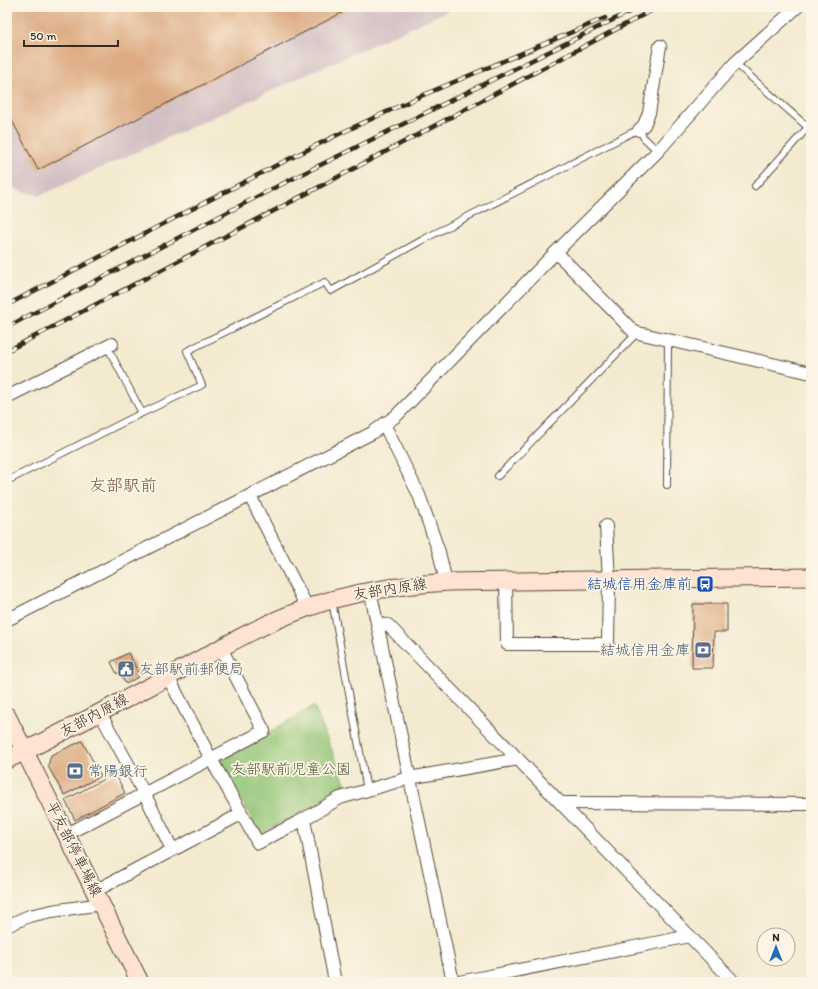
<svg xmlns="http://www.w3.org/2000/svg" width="818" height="989" viewBox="0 0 818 989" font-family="Itim,'Klee One',sans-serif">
<rect width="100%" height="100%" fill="#fcf5e5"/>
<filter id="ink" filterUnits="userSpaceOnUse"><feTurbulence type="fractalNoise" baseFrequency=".025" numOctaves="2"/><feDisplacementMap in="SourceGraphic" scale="8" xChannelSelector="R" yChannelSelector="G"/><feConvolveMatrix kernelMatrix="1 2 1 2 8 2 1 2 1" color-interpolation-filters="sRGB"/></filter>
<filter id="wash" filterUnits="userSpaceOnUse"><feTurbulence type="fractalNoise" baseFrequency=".012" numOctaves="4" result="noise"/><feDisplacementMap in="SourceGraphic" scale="16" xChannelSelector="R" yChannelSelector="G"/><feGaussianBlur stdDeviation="0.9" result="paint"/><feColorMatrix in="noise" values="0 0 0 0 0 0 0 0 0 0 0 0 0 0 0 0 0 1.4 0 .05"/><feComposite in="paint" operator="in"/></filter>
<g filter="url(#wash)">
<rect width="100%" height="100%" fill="#f3ead0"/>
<polygon fill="#d2bec3" points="7,7 456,7 39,196 7,186"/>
<polygon fill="#91c475" stroke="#66774a" points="314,706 347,788 260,834 219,761"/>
<g id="blocks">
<g fill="#ddac84">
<polygon points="7,7 353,7 38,170 7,111"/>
<polygon points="693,604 727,604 727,632 714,632 713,668 692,668"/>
<polygon points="128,653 140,676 126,684 120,672 117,674 111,662"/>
<polygon points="82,741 101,776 64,795 48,766 51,755"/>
<polygon points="115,773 125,793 75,820 65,800"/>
</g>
</g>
</g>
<g filter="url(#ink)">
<use href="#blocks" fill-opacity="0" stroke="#574739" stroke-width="1"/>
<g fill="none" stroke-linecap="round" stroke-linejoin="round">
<g stroke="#574739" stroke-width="8">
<g id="service">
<polyline points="735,63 811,130"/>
<polyline points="755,186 811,124"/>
<polyline points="142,413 202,385 187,351 325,282 331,291 426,238 631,133 639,130 644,138 658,151"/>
<polyline points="498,476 638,332"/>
<polyline points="7,481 142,413 107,346"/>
<polyline points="667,485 668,340"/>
<polyline points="332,601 367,790"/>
</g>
</g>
<g stroke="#574739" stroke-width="14">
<g id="minor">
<polyline points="639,130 644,125 649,113 660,46"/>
<polyline points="556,252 634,332 811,373"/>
<polyline points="7,397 112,344"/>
<polyline points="384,424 419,495 439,552 446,582"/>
<polyline points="250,496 307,607"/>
<polyline points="506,581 507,644 608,644 609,580 606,526"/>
<polyline points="370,590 453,982"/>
<polyline points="7,620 372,433 396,416 556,252 658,151 735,63 797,7"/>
<polyline points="378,624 388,625 734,982"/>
<polyline points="168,677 211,759 258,843 304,819 340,798 409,778 518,759"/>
<polyline points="100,713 144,793 172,849"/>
<polyline points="561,803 811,804"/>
<polyline points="304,819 335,982"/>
<polyline points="67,834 264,731 221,648"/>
<polyline points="95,891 241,814"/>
<polyline points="7,926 29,916 52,911 102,904"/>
<polyline points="459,982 690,936"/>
</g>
</g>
<g stroke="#574739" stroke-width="19">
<g id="secondary">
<polyline points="7,716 140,982"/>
<path d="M7 760C61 733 115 705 168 677 214 652 258 625 307 608 352 591 401 585 449 582L811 577"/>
</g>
</g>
<use href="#service" stroke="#fff" stroke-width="6"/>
<use href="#minor" stroke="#fff" stroke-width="12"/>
<use href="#secondary" stroke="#fee3d2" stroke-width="17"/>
<g stroke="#3b2a1e" stroke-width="4.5">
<g id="rail">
<polyline points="7,305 277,165 339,134 421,96 605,18"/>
<polyline points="7,327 272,189 639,7"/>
<path d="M7 351C225 238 441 122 658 7"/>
</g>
</g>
<use href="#rail" stroke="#fcf5e5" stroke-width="3" stroke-dasharray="9" stroke-linecap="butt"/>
</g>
</g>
<defs>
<g id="bus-square" transform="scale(0.9)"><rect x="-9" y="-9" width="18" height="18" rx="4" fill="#1a4fb4" stroke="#fcf5e5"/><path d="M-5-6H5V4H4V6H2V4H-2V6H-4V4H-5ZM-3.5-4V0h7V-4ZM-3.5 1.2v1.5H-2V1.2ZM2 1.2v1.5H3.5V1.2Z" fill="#fff"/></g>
<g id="bank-square" transform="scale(0.9)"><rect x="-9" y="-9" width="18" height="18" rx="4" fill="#5c6f8a" stroke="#fcf5e5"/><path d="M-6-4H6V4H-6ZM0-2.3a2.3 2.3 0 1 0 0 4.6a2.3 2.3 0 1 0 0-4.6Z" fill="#fff"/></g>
<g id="civic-square" transform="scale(0.9)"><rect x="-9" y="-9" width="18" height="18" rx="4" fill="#5c6f8a" stroke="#fcf5e5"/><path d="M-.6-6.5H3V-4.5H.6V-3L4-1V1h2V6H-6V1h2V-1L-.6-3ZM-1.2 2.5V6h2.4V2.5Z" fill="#fff"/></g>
</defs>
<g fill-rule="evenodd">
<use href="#bus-square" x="705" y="584"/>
<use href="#bank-square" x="703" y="650"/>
<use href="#civic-square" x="126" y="669"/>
<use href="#bank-square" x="75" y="771"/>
</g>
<g text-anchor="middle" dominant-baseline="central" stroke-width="3.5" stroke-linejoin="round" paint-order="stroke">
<g font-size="15" fill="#164399" stroke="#fcf5e5" text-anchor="end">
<text x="692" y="584">結城信用金庫前</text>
</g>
<g font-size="15" fill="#3b2a1e" stroke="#fcf5e5">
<text transform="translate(390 589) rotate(-9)">友部内原線</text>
<text transform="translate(94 715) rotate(-28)">友部内原線</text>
<text transform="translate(74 849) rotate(63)">平友部停車場線</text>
</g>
<g font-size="15" fill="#4e5e75" stroke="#fcf5e5" text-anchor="start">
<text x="690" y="650" text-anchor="end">結城信用金庫</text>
<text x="139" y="669">友部駅前郵便局</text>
<text x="88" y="771">常陽銀行</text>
</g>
<g font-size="15" fill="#555838" stroke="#fcf5e5">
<text x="291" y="769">友部駅前児童公園</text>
</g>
<g font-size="17" fill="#745842" stroke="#fcf5e5">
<text x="123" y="485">友部駅前</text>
</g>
</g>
<rect width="818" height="989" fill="none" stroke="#fcf5e5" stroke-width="24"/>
<g transform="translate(776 947)"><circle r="19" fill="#fcf5e5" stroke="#afa495"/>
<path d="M0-3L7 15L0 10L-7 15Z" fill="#1f6fb2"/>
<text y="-6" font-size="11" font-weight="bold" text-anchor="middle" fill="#3b2a1e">N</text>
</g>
<path d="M24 40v6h94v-6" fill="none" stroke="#3b2a1e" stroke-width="2"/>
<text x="30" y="40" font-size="12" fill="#3b2a1e" stroke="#fcf5e5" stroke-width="3" paint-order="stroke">50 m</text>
</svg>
